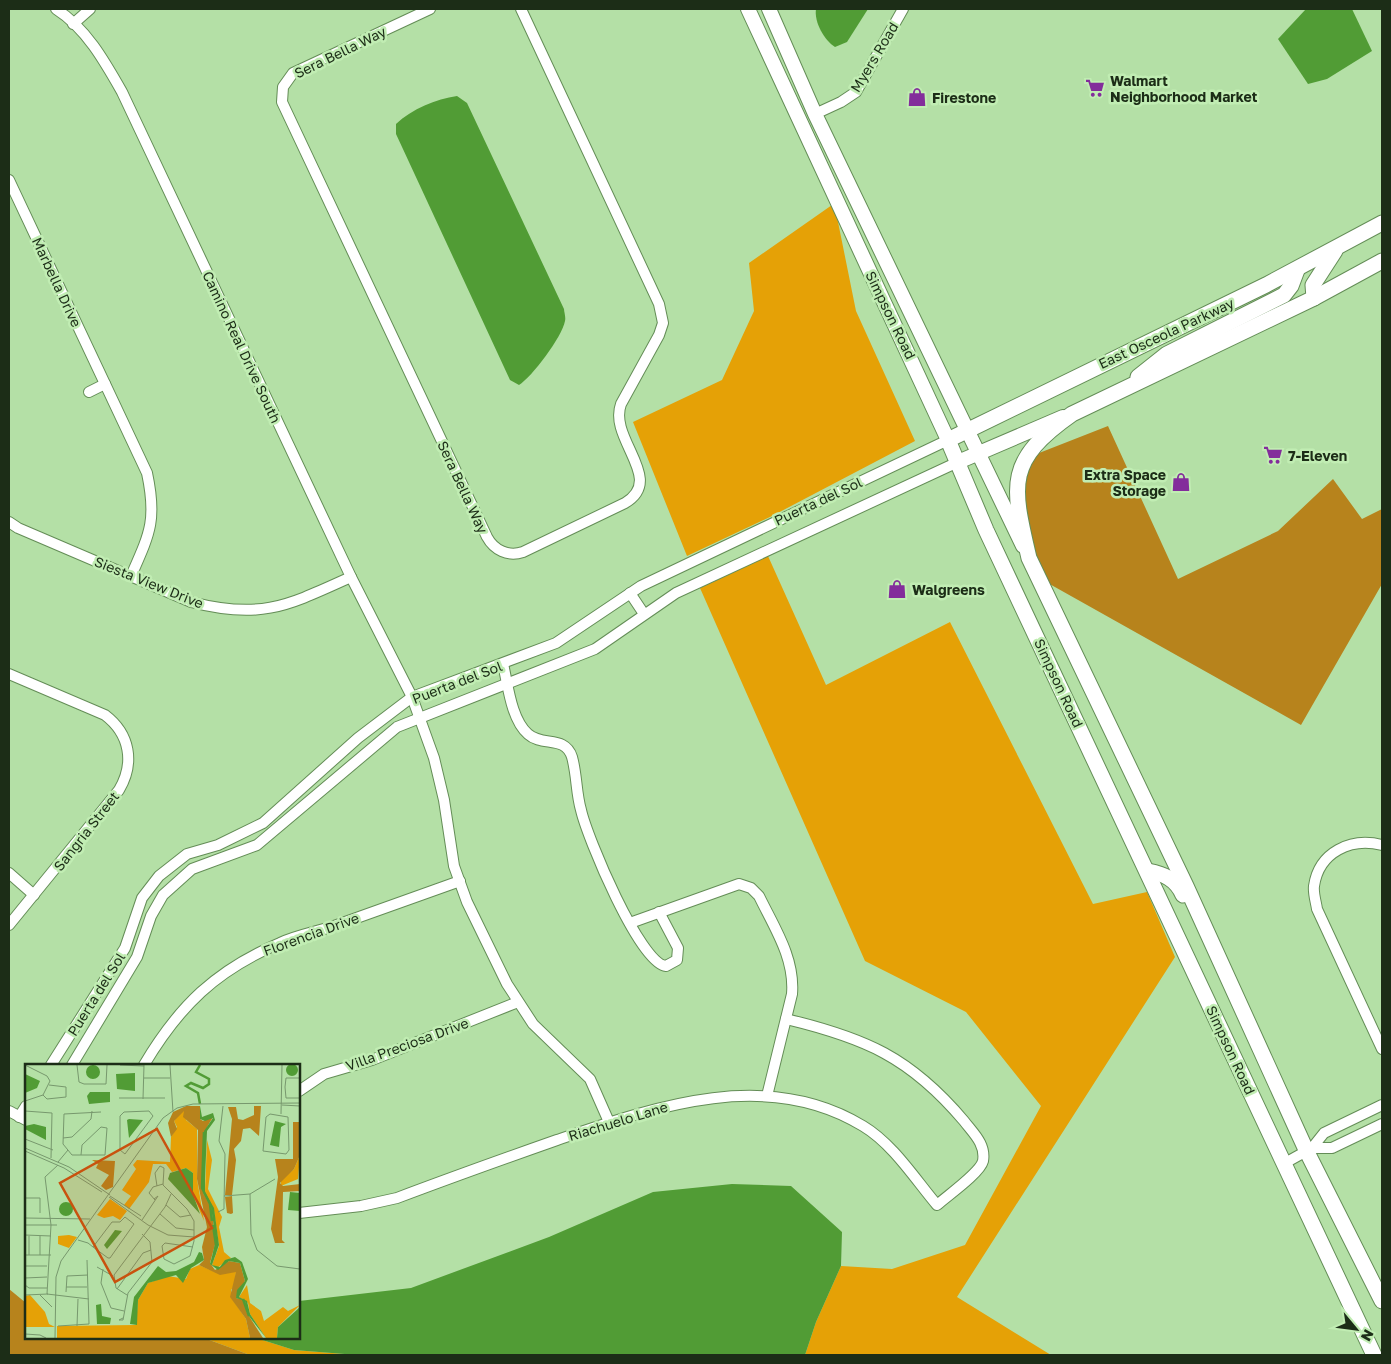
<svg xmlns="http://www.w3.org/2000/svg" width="1391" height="1364" viewBox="0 0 1391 1364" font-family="'Golos Text',sans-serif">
<rect width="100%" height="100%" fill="#b4e0a6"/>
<g fill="#e5a106">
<polygon points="832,205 837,217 856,311 915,441 772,516 687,556 633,422 722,380 754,311 749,263"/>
<polygon points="768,556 826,685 950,622 1093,904 1147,892 1175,957 957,1297 1051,1355 805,1355 816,1322 841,1266 892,1269 965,1245 1041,1106 966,1012 865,961 700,588"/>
<polygon points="204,1338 256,1338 294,1350 357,1355 250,1355"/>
</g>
<g fill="#b7831c">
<polygon points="1108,426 1178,579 1278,531 1333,479 1362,519 1382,509 1382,584 1301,725 1046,582 1027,542 1024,490 1027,468 1034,455"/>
<polygon points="9,1289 26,1303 26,1338 204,1338 250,1355 9,1355"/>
</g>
<g fill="#519c35">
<path d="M816 9H868L847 42 835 47C824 40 814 22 816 9Z"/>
<polygon points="1306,9 1352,9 1372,51 1327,79 1308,84 1278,39"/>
<path d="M457 96 467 103 564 309C564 312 566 317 565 321 562 337 532 377 519 385L510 380 396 134V124C412 109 436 99 457 96Z"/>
<polygon points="732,1184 791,1186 842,1232 841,1266 816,1322 805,1355 357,1355 294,1350 256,1338 299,1338 299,1301 411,1288 549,1237 653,1192"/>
</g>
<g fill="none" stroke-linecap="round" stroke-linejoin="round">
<g stroke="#648d57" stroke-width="12">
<g id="street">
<path d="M56 9C86 28 105 62 122 92L351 577 412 697 434 758 444 800 454 866 467 902 507 984 533 1024 590 1079 609 1122"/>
<path d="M430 9 293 73 283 87 282 102 487 537C494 550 508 557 523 552L625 503C666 479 608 439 621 404L659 335 663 323 659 304 521 9"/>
<polyline points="73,24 90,9"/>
<polyline points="815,114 841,102 856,92 903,9"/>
<path d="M9 180 147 473C157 520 150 533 131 576"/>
<polyline points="89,392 105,384"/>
<path d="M9 522 18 528 191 602C261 620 287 606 351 577"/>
<polyline points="630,593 644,614"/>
<path d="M503 664C508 685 511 719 528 734 542 747 565 735 572 757 577 775 576 793 581 810 587 837 640 964 666 966L677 960 678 948 659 912"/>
<path d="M9 674 105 715C130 734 135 763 119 790L9 925"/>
<path d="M1382 845C1351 837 1319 852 1314 886 1313 893 1316 902 1317 909L1382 1049"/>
<polyline points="9,873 34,895"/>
<path d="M630 923 739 884 751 888 759 896C774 927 795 958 792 994L767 1096"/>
<polyline points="51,1065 125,948 142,898 159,876 187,854 218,845 263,823 358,738 412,697 556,643 641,586 948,440"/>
<polyline points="72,1065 137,957 151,916 163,895 192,869 257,845 397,727 595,649 676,593 958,462"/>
<path d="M144 1065C179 1006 216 970 280 943 297 935 316 932 334 926 376 911 418 896 460 881"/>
<polyline points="299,1091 324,1074 372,1060 518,1002"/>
<polyline points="9,1111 26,1120"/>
<polyline points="19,1117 26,1106"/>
<polyline points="1312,1148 1332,1148 1382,1124"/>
<polyline points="1285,1163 1312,1148 1324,1133 1382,1105"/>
<path d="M299 1213 361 1206 397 1198C450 1178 503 1159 557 1140 654 1107 767 1067 863 1126 893 1144 915 1179 937 1205 947 1196 980 1173 983 1161 986 1144 973 1133 964 1121 910 1057 865 1038 786 1019"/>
</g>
</g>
<g stroke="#648d57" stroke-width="16">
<g id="secondary">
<polyline points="748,9 948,440"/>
<polyline points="769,9 815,114 1023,546"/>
<polyline points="958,462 1063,417"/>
</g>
</g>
<g stroke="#648d57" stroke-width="17">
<g id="primary">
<path d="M1382 261 1314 298 1072 414C1005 461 1012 485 1029 558L1186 886 1307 1152 1382 1301"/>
<polyline points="1314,298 1313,285 1335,251"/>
<polyline points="1138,377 1167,354 1284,295 1291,286 1297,270"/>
<path d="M1148 871C1164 874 1176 879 1183 895"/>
<polyline points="1374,1355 986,530 948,440 1266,285 1382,223"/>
</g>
</g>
<use href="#street" stroke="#fff" stroke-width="10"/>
<use href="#secondary" stroke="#fff" stroke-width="14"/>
<use href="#primary" stroke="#fff" stroke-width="15"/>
</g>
<defs>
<g id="supermarket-bare" transform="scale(1.5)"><path d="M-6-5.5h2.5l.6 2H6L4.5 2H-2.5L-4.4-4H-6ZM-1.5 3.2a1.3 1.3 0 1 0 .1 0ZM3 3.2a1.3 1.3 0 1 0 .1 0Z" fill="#832d9b" stroke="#c1edb3" stroke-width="2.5" paint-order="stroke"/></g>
<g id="shop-bare" transform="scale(1.5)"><path d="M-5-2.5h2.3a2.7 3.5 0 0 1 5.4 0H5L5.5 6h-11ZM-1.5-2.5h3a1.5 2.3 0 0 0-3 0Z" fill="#832d9b" stroke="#c1edb3" stroke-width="2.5" paint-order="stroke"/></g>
</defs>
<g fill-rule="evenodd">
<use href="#supermarket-bare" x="1095" y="88"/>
<use href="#shop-bare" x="917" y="97"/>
<use href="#supermarket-bare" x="1273" y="455"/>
<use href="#shop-bare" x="1181" y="482"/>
<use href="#shop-bare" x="897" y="589"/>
</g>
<g text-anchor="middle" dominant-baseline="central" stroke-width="5" stroke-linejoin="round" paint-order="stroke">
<g font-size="14" fill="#1c2d17" stroke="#c1edb3">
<text transform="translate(340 52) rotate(-26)">Sera Bella Way</text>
<text transform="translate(874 57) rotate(-59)">Myers Road</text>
<text transform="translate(57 282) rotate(65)">Marbella Drive</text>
<text transform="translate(891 315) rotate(64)">Simpson Road</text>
<text transform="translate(1166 333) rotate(-25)">East Osceola Parkway</text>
<text transform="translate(242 347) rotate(65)">Camino Real Drive South</text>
<text transform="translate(463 487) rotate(65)">Sera Bella Way</text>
<text transform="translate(818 501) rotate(-25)">Puerta del Sol</text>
<text transform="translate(149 582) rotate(22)">Siesta View Drive</text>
<text transform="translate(457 682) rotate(-21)">Puerta del Sol</text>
<text transform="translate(1059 683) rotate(65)">Simpson Road</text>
<text transform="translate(86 831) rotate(-52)">Sangria Street</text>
<text transform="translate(311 934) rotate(-20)">Florencia Drive</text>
<text transform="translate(96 994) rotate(-58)">Puerta del Sol</text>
<text transform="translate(407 1044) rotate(-20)">Villa Preciosa Drive</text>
<text transform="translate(1231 1050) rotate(65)">Simpson Road</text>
<text transform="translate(618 1121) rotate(-17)">Riachuelo Lane</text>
</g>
<g font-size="14" font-weight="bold" fill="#1c2d17" stroke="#c1edb3" text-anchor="start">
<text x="1110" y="80">Walmart<tspan x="1110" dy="16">Neighborhood Market</tspan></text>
<text x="932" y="97">Firestone</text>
<text x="1288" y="455">7-Eleven</text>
<text x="1166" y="474" text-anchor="end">Extra Space<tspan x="1166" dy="16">Storage</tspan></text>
<text x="912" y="589">Walgreens</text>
</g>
</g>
<g transform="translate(25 1064)">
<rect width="275" height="275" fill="#b4e0a6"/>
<path d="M156 47H160L161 56 172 65V115L179 157 168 130V109L161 104 147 108 141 100H128L124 118 104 145 99 141 106 132 97 126 111 105 108 101 112 96 145 98 146 73 152 63 149 57ZM182 76 187 96 183 125 197 153 194 163 199 188 206 194 192 204 187 201 194 182 189 147 180 128ZM275 91 273 115 256 122V116L269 105ZM85 135 102 147 95 156 88 152 79 154 72 151ZM44 171 52 173 44 184 33 180V172ZM174 201 190 208H211L210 221 206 226 208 236 221 255 225 274H32V262L111 261 113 236 123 219 143 212 161 215 165 205ZM222 221 225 239 236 247 239 257 258 243 263 247 275 241 253 263 252 274H241L225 250 223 239 214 233ZM5 231 20 248 24 260 30 263H0V232Z" fill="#e5a106"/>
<path d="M161 42H175V55L178 57 188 53 182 63 178 93V129L186 143 191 177 185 199 190 206 204 197 215 199 220 217 211 234 220 236 222 249 238 274H225L221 255 205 233 211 208 195 211 174 201 179 196 177 183 182 163 172 115 173 66 158 53 159 47 149 57 152 65 146 73 143 59 148 48ZM229 42H236L234 72 225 64 218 65 216 77 209 85 211 96 207 131H200L207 55 203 43H211L213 55 218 56 229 51ZM268 58H275V91L269 105 255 119 258 122 275 120V127L258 128 257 176 260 179H250L246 165 253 113 250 95H268ZM67 96 90 97 88 123 81 126 76 122 84 111 71 104 73 100ZM207 132 208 149 206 150 202 149 200 133Z" fill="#b7831c"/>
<path d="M261 6a6 6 0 1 1 12 0a6 6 0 1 1-12 0ZM61 8a7 7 0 1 1 14 0a7 7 0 1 1-14 0ZM110 9V27L92 25 91 10ZM0 10 15 17 12 24 0 29ZM65 28H85V38L64 40 62 32ZM175 42 177 53 188 49 190 56 182 67 180 115V128L189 144 194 181 187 201 195 203 200 196 210 193 217 198 223 215 214 233 222 237 225 250 241 274 223 251 220 237 211 234 212 226 220 217 215 199 204 197 193 206 185 200 191 177 186 143 178 129V93L179 67 188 54 180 57 175 55ZM104 55 118 56 104 74 102 56ZM250 57 261 60 256 63 254 83 245 81ZM9 60 21 63V76L0 65V62ZM161 104 168 109V130L175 150 143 115 145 109ZM265 128 275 129V147L263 146ZM34 145a7 7 0 1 1 14 0a7 7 0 1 1-14 0ZM90 166 97 167 82 185 79 181ZM174 188 177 189 179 196 166 204 158 219 151 211 123 219 113 236 112 261 105 260 109 233 133 202 141 208 151 207 169 198ZM76 240 77 252 86 254 85 260H72L71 241ZM275 243V274H252L253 263Z" fill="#519c35"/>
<path fill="none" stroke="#519c35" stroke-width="2.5" d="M175 1 171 8 184 15V20L178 24 166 19 161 22 173 29 175 40M179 68 177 124 185 140 187 157M188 161 191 181 189 191M218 235 224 252"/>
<path fill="none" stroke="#77986d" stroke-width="1" d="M0 1 22 12 25 17 18 31 0 37M52 1 54 18 59 20H81L82 1M95 1 119 2M145 1 148 48M119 14H145M275 14H261L260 23 261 34H275M18 31 22 35 41 33V23L24 21M94 34H140M118 35 119 1M257 41 275 42M0 47 27 49 26 94M99 48 124 47 128 52 100 90 95 86V52ZM245 50 263 53 264 86 261 90 238 87 241 53ZM256 50 257 1M38 74 47 73 66 55 67 47M0 75 28 86M0 84 44 103 85 131M0 87 39 104 77 128M56 91 57 81 76 63 82 64 80 91H47L38 80 39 50 76 48M33 98 43 86M132 122 130 109 135 102 139 104 138 121 162 145 169 157V177L165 192 149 200 139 195 137 182 140 179 168 183M225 130 226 170 232 186 252 202 275 205M85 132 116 152M199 132 225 130 250 115M84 133 123 161 143 171 169 173M0 134H15V149M130 136 124 129 128 123 138 120M141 141 155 153 166 151M193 148 199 145V139L200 90 194 77 198 42M135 150 151 164 169 166M0 154 65 155M117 156 133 132 129 135M0 161H32M0 171 26 172M4 172V191M53 176 63 179 68 183 83 194H85L109 160 100 153 95 158H87L68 183M0 191H26M15 191V172M0 202H22M72 203 88 212M78 205 76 219 86 244 99 247M0 214 22 213M0 221 4 224H22M41 223H62M92 225 118 189 126 186M41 228 42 212 63 211M22 230 26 161 20 113 33 101M22 230 64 235M0 231 23 230M15 231 27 243M102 231 91 224 89 211 140 143 146 130M98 254 94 256H98L103 229 127 198 125 178 117 170M33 262 64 260 62 196M52 262 53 235M0 270 15 271 21 274M30 274 31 213 36 197 138 54 152 44 168 40 275 39"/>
<path fill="#c9520e" fill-opacity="0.15" stroke="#c9520e" stroke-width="2.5" d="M132 65 187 164 90 218 35 119Z"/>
<rect width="275" height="275" fill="none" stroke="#1c2d17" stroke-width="2.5"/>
</g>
<rect width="1391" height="1364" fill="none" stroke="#1c2d17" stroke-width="20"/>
<g transform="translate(1356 1329) rotate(119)" stroke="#c1edb3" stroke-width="4" paint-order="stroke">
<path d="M0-4L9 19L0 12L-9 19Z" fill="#1c2d17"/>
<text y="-8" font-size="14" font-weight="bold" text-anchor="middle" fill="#1c2d17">N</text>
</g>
</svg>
